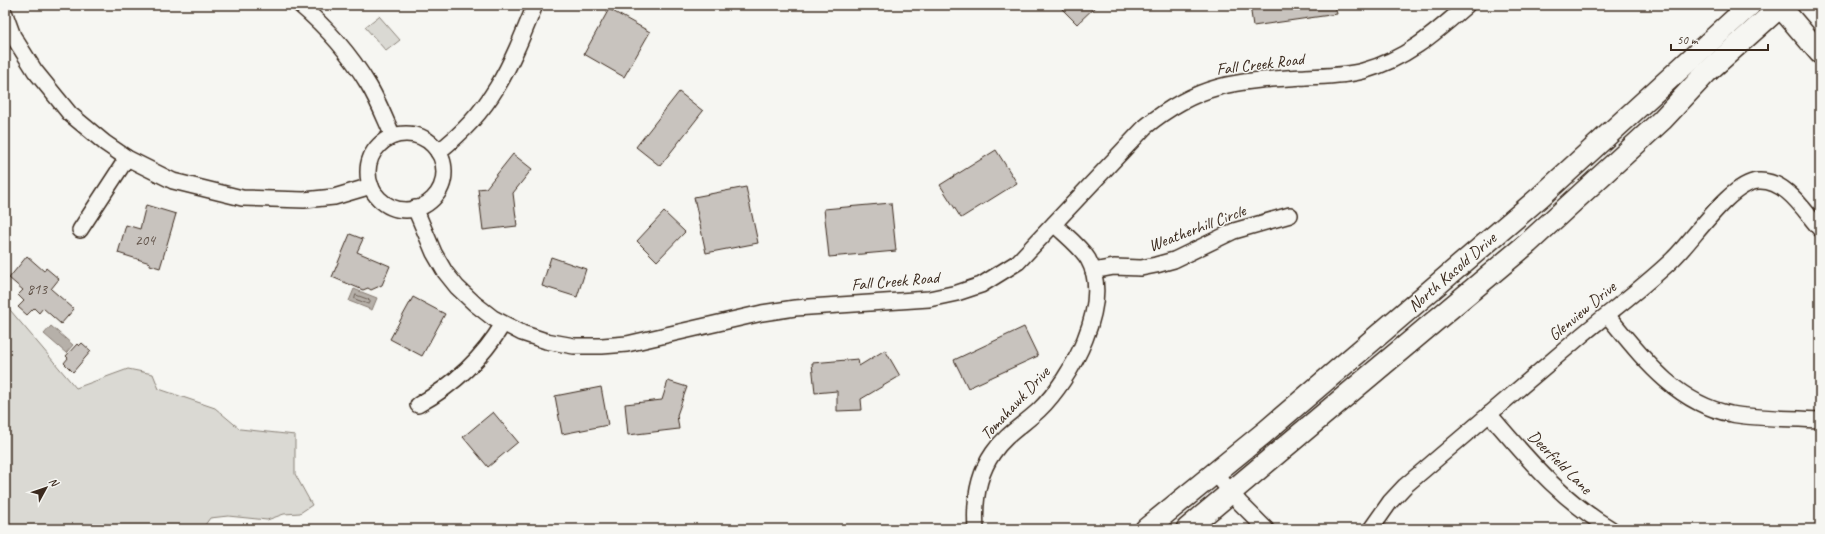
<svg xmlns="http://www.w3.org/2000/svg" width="1825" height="534" viewBox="0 0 1825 534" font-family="Caveat,sans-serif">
<rect width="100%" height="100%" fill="#f6f6f2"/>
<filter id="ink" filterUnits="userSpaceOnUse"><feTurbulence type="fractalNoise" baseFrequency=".025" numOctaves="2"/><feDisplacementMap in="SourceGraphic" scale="8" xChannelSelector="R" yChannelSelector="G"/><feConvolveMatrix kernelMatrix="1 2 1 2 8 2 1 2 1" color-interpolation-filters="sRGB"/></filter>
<g filter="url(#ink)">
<g fill="#dad9d3" stroke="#8a8278">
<polygon points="379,16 400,40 386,51 365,27"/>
<polygon points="5,304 76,388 128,369 153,374 159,389 215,408 240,429 295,435 295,474 312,505 300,513 284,514 267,520 228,516 210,518 202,529 31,529 5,524"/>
</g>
<g fill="#b6b0a9" stroke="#857a71">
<polygon points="354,289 377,298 372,310 349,301"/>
<polygon points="51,326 73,345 66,353 44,334"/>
</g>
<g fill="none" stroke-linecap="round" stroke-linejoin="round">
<polygon stroke="#6c6056" stroke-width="1" points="356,295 370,300 370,303 368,304 355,299"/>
</g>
<g fill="#c8c3be" stroke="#3b2a1e">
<polygon points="1058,5 1097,5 1077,24"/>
<polygon points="1250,5 1335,5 1337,14 1253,26"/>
<polygon points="609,9 650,32 624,77 584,54"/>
<polygon points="679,92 703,111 660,166 636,147"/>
<polygon points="996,150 1017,183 961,218 940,185"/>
<polygon points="513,154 532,169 513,193 517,226 483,230 478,189 486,188"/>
<polygon points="746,187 758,243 706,253 694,197"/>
<polygon points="891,203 896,251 829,257 824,209"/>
<polygon points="146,205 176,214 160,268 150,265 150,263 118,253 126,225 140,229"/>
<polygon points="664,212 685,232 657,261 637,241"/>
<polygon points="350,234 363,239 357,252 390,266 382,285 371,290 368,288 363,290 332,277"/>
<polygon points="27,256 44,271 46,268 59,279 51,289 74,309 61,324 43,308 39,313 34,308 27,315 18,307 24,301 18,295 23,290 9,278"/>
<polygon points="551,257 586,269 577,297 542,286"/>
<polygon points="413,297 445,314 422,356 390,339"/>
<polygon points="1024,327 1038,356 968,388 954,360"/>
<polygon points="82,343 91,351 73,372 64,363 68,358 66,356 77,344 79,346"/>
<polygon points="885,350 900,376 861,399 862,410 837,411 837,391 815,393 812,363 858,359 859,366"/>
<polygon points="668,381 687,387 677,415 679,429 628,435 625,404 662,400"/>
<polygon points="601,387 608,425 562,434 555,396"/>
<polygon points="493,412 518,442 488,467 463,437"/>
</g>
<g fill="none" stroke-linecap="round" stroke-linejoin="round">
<g stroke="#3b2a1e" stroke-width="18">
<g id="street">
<path d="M300 5C326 27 350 54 368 84 378 100 385 119 393 136"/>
<polyline points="5,14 13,36 35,71 70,114 105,143 127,158 173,181 242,198 304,200 334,197 371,186"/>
<circle cx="406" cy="172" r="38"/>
<path d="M438 152C493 110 510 67 535 5"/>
<path d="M415 208 434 253 445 272 457 287 475 304 493 318 522 333 546 341 574 346H602L627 344 762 313 795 308 929 299 957 293 981 285 1018 262 1145 127C1199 82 1238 81 1306 77 1325 76 1345 76 1363 71 1406 59 1434 34 1467 5"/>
<polyline points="80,230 127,158"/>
<polyline points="1093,271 1114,267 1141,268 1156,265 1174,260 1234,231 1290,215"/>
<path d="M1607 315C1641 356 1675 403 1731 414 1760 419 1791 418 1820 420"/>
<path d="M418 405C454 385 482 359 503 324"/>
<path d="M1489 414C1529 460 1558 497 1611 529"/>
<polyline points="1215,473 1240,503 1266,529"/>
<path d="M976 529C974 502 977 476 993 453 1005 435 1023 425 1039 410 1071 379 1113 303 1088 259 1080 246 1065 235 1054 224"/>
<path d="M1371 529 1390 502 1405 486C1464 436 1523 385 1582 335 1612 310 1645 286 1673 259 1694 239 1730 183 1758 181 1786 179 1804 211 1820 229"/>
</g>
</g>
<g stroke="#3b2a1e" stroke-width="24">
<g id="secondary">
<polyline points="1779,5 1820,53"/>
<polyline points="1146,529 1264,433 1540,197 1750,5"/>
<polyline points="1187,529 1528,243 1662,120 1706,73 1782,5"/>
</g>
</g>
<polyline stroke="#3b2a1e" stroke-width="2.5" stroke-dasharray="1 3" stroke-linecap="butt" points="1819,5 1820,9"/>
<use href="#street" stroke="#f6f6f2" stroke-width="15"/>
<use href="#secondary" stroke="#f6f6f2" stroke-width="21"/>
</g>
</g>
<g text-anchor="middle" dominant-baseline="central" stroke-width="3" stroke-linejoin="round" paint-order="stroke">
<g font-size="15" fill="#5e5046">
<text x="145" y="240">204</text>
<text x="37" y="289">813</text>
</g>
<g font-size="17" fill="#3b2a1e" stroke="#f6f6f2">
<text transform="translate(1260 64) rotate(-7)">Fall Creek Road</text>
<text transform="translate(1197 228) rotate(-21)">Weatherhill Circle</text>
<text transform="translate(1452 272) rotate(-41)">North Kasold Drive</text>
<text transform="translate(895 281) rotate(-5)">Fall Creek Road</text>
<text transform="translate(1582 311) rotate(-40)">Glenview Drive</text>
<text transform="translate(1015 403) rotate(-47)">Tomahawk Drive</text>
<text transform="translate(1560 462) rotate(45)">Deerfield Lane</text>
</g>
</g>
<rect width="1825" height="534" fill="none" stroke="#f6f6f2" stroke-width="20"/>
<rect x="10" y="10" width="1805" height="514" fill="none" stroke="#3b2a1e" stroke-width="1.5" filter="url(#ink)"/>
<g transform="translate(46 488) rotate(50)" stroke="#f6f6f2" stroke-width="3" paint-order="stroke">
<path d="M0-3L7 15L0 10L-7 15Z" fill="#3b2a1e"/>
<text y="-6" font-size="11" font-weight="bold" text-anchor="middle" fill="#3b2a1e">N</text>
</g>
<path d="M1671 44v6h97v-6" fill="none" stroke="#3b2a1e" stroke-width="2"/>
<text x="1677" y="44" font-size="12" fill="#3b2a1e" stroke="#f6f6f2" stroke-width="3" paint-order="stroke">50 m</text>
</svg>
